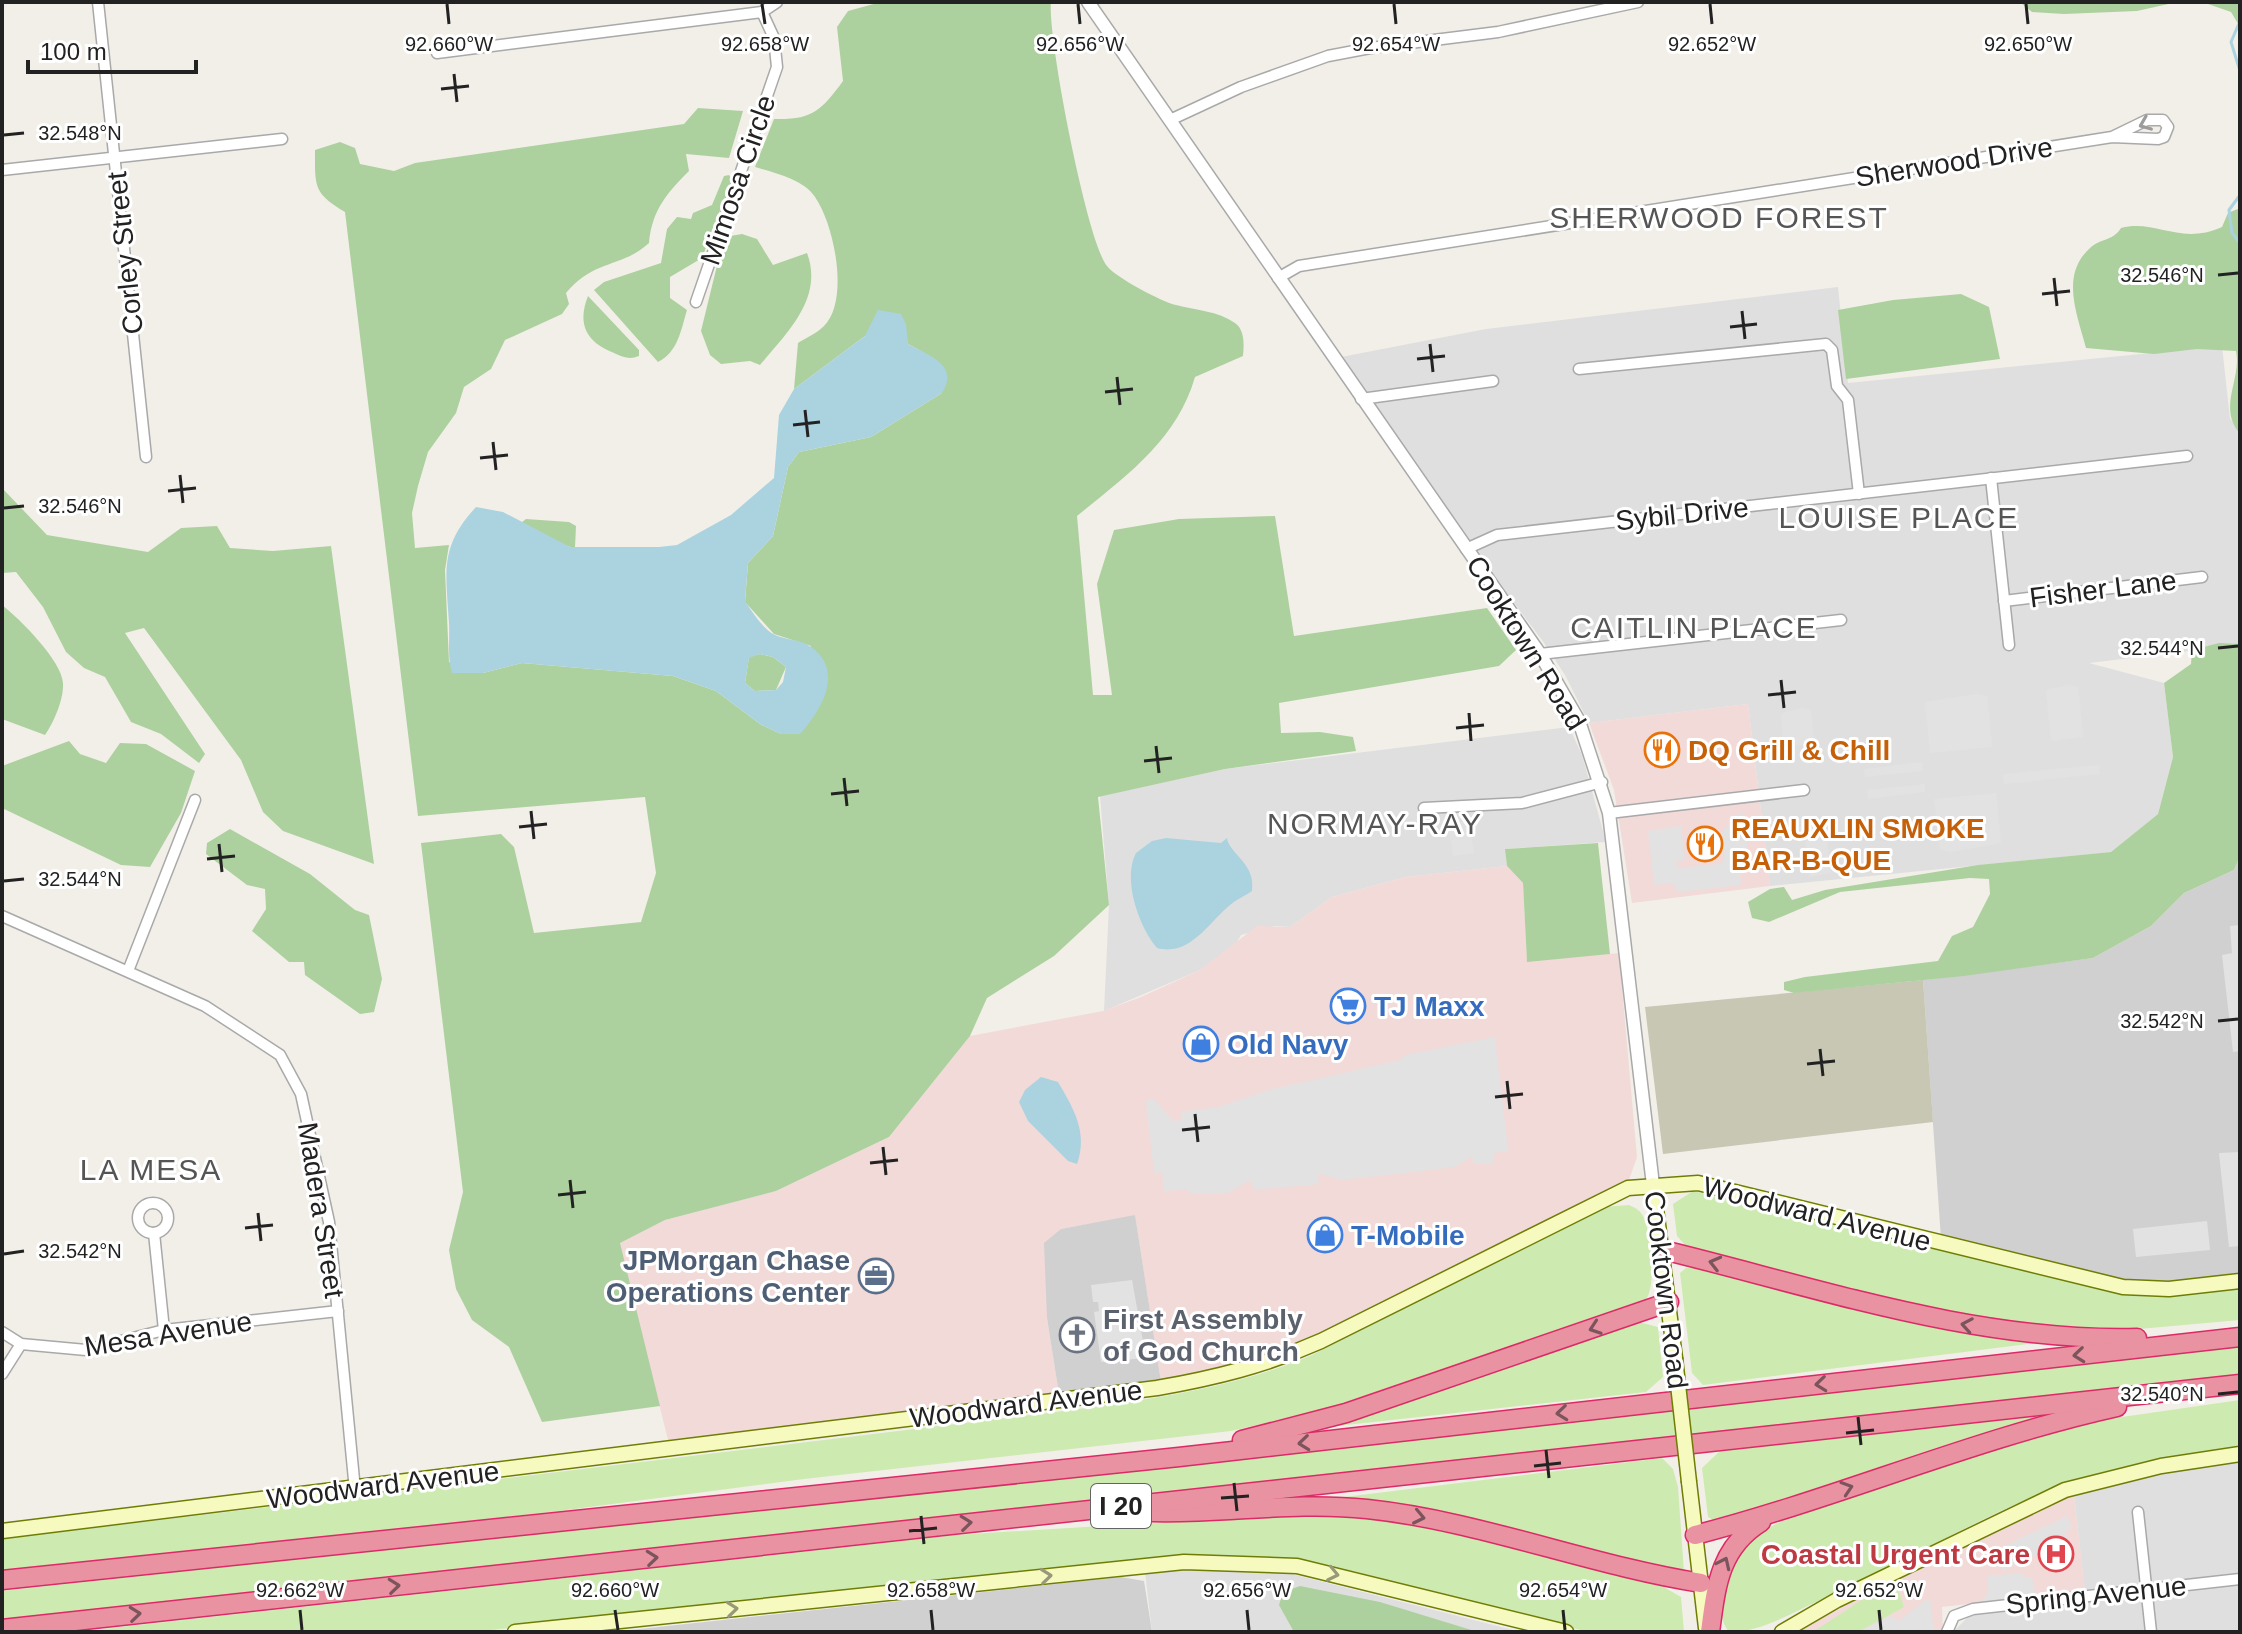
<svg xmlns="http://www.w3.org/2000/svg" width="2242" height="1634" viewBox="0 0 2242 1634" font-family="Arial,sans-serif">
<rect width="100%" height="100%" fill="#f2efe9"/>
<g fill="#e0dfdf">
<polygon points="1838,287 1848,383 2222,346 2230,419 2240,427 2240,645 2089,663 2164,683 2173,757 2158,814 2111,852 1770,886 1748,704 1589,723 1565,675 1542,640 1461,533 1341,357 1486,329"/>
<polygon points="1569,727 1582,755 1606,842 1506,849 1507,866 1406,877 1332,897 1290,927 1275,926 1241,935 1233,949 1200,970 1104,1011 1109,905 1100,796 1225,769"/>
<polygon points="2240,1460 2240,1632 1953,1632 1969,1616 2086,1603 2074,1495 2133,1477"/>
<polygon points="1206,1568 1288,1573 1521,1632 1152,1632 1145,1572"/>
</g>
<g fill="#f2dad9">
<polygon points="1748,704 1770,886 1632,903 1614,790 1589,723"/>
<polygon points="1507,866 1523,883 1527,961 1619,953 1637,1157 1629,1180 1336,1327 1271,1356 1161,1382 1135,1216 1061,1229 1047,1318 1059,1394 669,1444 619,1243 665,1220 776,1191 889,1137 970,1036 1103,1011 1141,997 1200,970 1257,926 1290,927 1332,897 1406,877"/>
<polygon points="2074,1495 2085,1591 1942,1607 1943,1632 1794,1632 2038,1508"/>
</g>
<g fill="#d0d0d0">
<polygon points="2240,856 2240,1277 2185,1283 2129,1283 1941,1239 1923,980 2093,958 2151,926 2184,893 2234,870"/>
<polygon points="1135,1215 1161,1382 1059,1394 1047,1318 1044,1243 1061,1229"/>
<polygon points="1121,1577 1144,1581 1152,1632 612,1632"/>
</g>
<polygon fill="#c7c7b4" points="1923,980 1933,1122 1663,1154 1645,1007"/>
<g fill="#cdebb0">
<polygon points="1693,1191 2094,1287 2188,1294 2240,1288 2240,1320 2128,1330 2003,1324 1931,1310 1685,1245 1677,1236 1673,1204"/>
<path d="M1629 1205C1636 1208 1641 1211 1644 1218 1651 1235 1657 1287 1645 1301L1320 1411 1231 1431 804 1479 559 1511 2 1573V1539L1056 1412C1143 1400 1230 1390 1312 1355L1604 1207Z"/>
<polygon points="1686,1268 1699,1268 1883,1315 2035,1343 1703,1385 1692,1373 1680,1273"/>
<polygon points="1635,1321 1658,1327 1663,1377 1646,1392 1319,1428"/>
<polygon points="2240,1346 2240,1374 2,1621 2,1591"/>
<path d="M2240 1400V1448C2152 1462 2088 1471 2005 1509 1941 1539 1879 1574 1814 1603 1786 1616 1760 1632 1729 1632 1720 1621 1721 1610 1723 1596 1727 1557 1745 1538 1780 1522L2018 1440 2087 1422Z"/>
<polygon points="2047,1415 1989,1437 1715,1521 1708,1517 1702,1468 1720,1451"/>
<polygon points="1662,1458 1673,1469 1678,1487 1684,1572 1336,1498"/>
<path d="M1298 1514C1421 1514 1543 1557 1662 1586L1681 1597 1684 1632H1588L1353 1571 1238 1557 1109 1564 472 1632H75L954 1535Z"/>
<polygon points="1886,1584 1899,1592 1904,1607 1858,1632 1813,1632"/>
</g>
<g fill="#add19e">
<path d="M881 2H1051C1047 35 1087 242 1107 266 1115 277 1162 302 1176 305 1195 310 1218 311 1235 323 1245 330 1244 345 1243 356L1195 377C1177 440 1126 476 1077 516L1093 695H1112L1097 584 1114 530 1179 519 1275 516 1294 636 1487 608 1516 650 1499 666 1279 703 1281 733 1320 732 1353 737 1356 751 1225 769 1098 797 1109 905 1054 956 987 998 970 1036 889 1137 776 1191 665 1220 620 1243 660 1406 542 1422 509 1347 472 1320 456 1289 449 1250 463 1192 421 843 501 834 514 847 534 933 641 922 656 873 645 797 418 816 345 212C313 193 315 186 315 150L340 142 355 148 360 164 394 171 415 163 684 124 698 108 743 111 729 158 686 154 689 171C667 193 652 210 649 243 622 268 594 259 566 293L569 304 562 314 505 340 491 369 464 387 456 413 428 452 418 486 412 513 415 548 449 545 445 570 449 662 483 673 522 663 673 676 716 691 760 724 781 734 811 646 774 634 745 602 748 563 773 536 788 467 799 452 871 437 942 393 921 351 908 344 905 332 865 336 794 389 798 343C806 338 817 333 824 326 850 300 834 224 815 197 803 179 774 173 755 167L774 119C812 120 821 111 843 81L837 27 848 11Z"/>
<polygon points="2020,2 2240,2 2240,27 2231,12 2208,4 2173,3 2137,11 2064,14 2032,12"/>
<path d="M729 175 732 179 702 258 670 277V298L687 310C681 330 678 352 658 362L594 290 604 282 661 263 667 229 677 217 691 219 693 213 712 205 724 176Z"/>
<path d="M2240 208V434C2217 407 2242 379 2236 351L2197 349 2154 354 2086 348C2077 314 2060 275 2090 248 2101 238 2113 241 2121 228 2156 219 2180 246 2222 227L2228 213Z"/>
<path d="M742 234 757 239 773 265 807 253C824 298 787 333 760 365L750 361 721 364 710 355 701 331 724 237Z"/>
<polygon points="1961,294 1989,307 2000,359 1846,379 1838,310 1893,300"/>
<path d="M588 296 639 350V356C629 360 623 357 614 353 586 342 577 324 588 296Z"/>
<polygon points="2,488 47,535 148,552 181,528 217,526 230,548 273,551 331,546 374,864 283,831 263,812 241,760 144,628 125,633 205,754 199,763 161,734 131,722 105,677 84,668 66,652 43,607 16,572 2,573"/>
<polygon points="526,519 569,522 576,526 575,548 558,544 521,523"/>
<path d="M2 605C19 618 62 661 63 683 64 699 54 722 45 735L2 719Z"/>
<polygon points="2219,643 2240,644 2240,856 2234,870 2184,893 2151,926 2093,958 1964,976 1794,993 1784,990 1784,982 1805,977 1938,961 1952,936 1973,927 1990,894 1989,879 1970,878 1840,892 1769,922 1752,918 1748,902 1770,889 1784,887 1792,900 1825,890 1978,865 2111,852 2158,814 2173,757 2164,683 2191,664 2192,650"/>
<polygon points="760,654 773,657 786,667 776,690 755,691 745,683 749,657"/>
<polygon points="69,741 80,754 106,763 120,743 146,744 195,771 181,813 150,867 121,865 2,808 2,766"/>
<polygon points="230,829 310,874 355,910 369,915 382,979 374,1012 360,1014 305,975 304,962 289,962 252,931 266,909 265,889 247,885 206,854 207,843"/>
<polygon points="1598,843 1610,954 1527,962 1523,883 1507,866 1505,849"/>
<polygon points="1300,1586 1380,1602 1478,1632 1294,1632 1279,1605 1283,1592"/>
</g>
<g fill="#e2e2e2">
<polygon points="2068,685 2078,687 2083,737 2051,741 2046,690"/>
<polygon points="1977,694 1987,696 1992,747 1930,753 1925,702"/>
<polygon points="1802,708 1811,710 1815,746 1783,745 1781,713"/>
<polygon points="1922,762 1923,771 1865,777 1864,769"/>
<polygon points="2099,765 2100,774 2004,784 2003,774"/>
<polygon points="1925,784 1925,792 1868,799 1867,790"/>
<polygon points="1996,793 2001,843 1951,852 1940,850 1934,799"/>
<polygon points="1743,812 1748,855 1739,863 1741,885 1678,892 1673,883 1654,885 1648,831 1681,826 1685,860 1675,862 1679,868 1720,864 1724,858 1721,832"/>
<polygon points="1469,821 1474,853 1453,856 1448,824"/>
<polygon points="1825,826 1831,873 1809,877 1805,840 1793,838 1792,828"/>
<polygon points="2240,925 2240,1051 2233,1052 2222,955 2232,953 2230,926"/>
<polygon points="1495,1037 1508,1151 1494,1153 1494,1163 1474,1164 1472,1156 1455,1167 1341,1180 1321,1174 1318,1175 1319,1184 1253,1190 1252,1182 1247,1182 1228,1193 1213,1194 1189,1193 1188,1189 1164,1191 1162,1172 1154,1173 1146,1101 1154,1099 1173,1121 1181,1120 1181,1112 1219,1107 1269,1090 1401,1060 1405,1055"/>
<polygon points="2240,1152 2239,1246 2229,1247 2219,1153"/>
<polygon points="2207,1221 2210,1250 2136,1257 2133,1229"/>
<polygon points="1132,1280 1146,1358 1101,1362 1094,1312 1099,1311 1098,1302 1093,1302 1091,1285"/>
<polygon points="2067,1516 2072,1527 2065,1532 2068,1539 2003,1571 2000,1565 1995,1567 1988,1554"/>
<polygon points="2023,1573 2024,1577 2032,1577 2035,1593 2041,1596 1980,1603 1988,1594 1987,1576"/>
<polygon points="1927,1599 1930,1599 1934,1632 1858,1632 1890,1616 1899,1621"/>
</g>
<g fill="#aad3df" fill-rule="evenodd">
<path d="M878 310 901 314 906 324 908 344C928 355 960 365 942 393L871 437 799 452 788 467 773 536 748 563 745 601C753 613 762 628 775 635 785 640 801 639 811 647 845 671 821 711 800 734H781L760 724 716 691 673 676 522 663 483 673H452C447 656 450 640 449 623 446 572 439 547 476 507L503 512 570 547H659L677 545 731 515 774 478 779 415 794 389 865 336ZM760 654 773 657 786 667 783 682 776 690 755 691 745 683 749 658Z"/>
<path d="M1227 838C1229 854 1256 863 1252 891 1245 896 1237 899 1230 905 1209 922 1190 957 1157 948 1139 927 1122 879 1136 853L1152 841 1166 838 1221 843Z"/>
<path d="M1041 1077 1058 1082C1074 1109 1088 1133 1077 1164L1068 1161 1028 1121 1019 1102 1025 1090Z"/>
</g>
<g fill="none" stroke-linecap="round" stroke-linejoin="round">
<g stroke="#aad3df" stroke-width="3">
<polyline points="2240,21 2231,42 2240,71"/>
<polyline points="2240,147 2240,169"/>
<polyline points="2240,195 2229,210 2232,233 2240,243"/>
</g>
<g stroke="#a9a9a9" stroke-width="13">
<g id="minor">
<polyline points="98,2 146,457"/>
<polyline points="437,53 762,12 777,2"/>
<polyline points="1170,120 1241,87 1328,56 1370,48 1498,32 1638,2"/>
<polyline points="2,170 282,139"/>
<polyline points="1278,278 1299,266 2112,137 2158,139 2164,137 2168,127 2163,120 2147,120 2112,137"/>
<polyline points="696,302 777,67 774,38 762,12"/>
<polyline points="1579,369 1826,344 1832,350 1837,386 1848,400 1859,494"/>
<polyline points="1361,399 1493,381"/>
<polyline points="1991,478 2009,645"/>
<polyline points="1466,549 1497,535 2187,456"/>
<polyline points="2004,601 2202,577"/>
<polyline points="1540,654 1841,620"/>
<polyline points="1424,808 1522,803 1602,782"/>
<polyline points="1609,813 1804,790"/>
<polyline points="2,916 205,1006 280,1055 301,1094 329,1222 355,1490"/>
<polyline points="128,971 195,800"/>
<circle cx="153" cy="1218" r="15"/>
<polyline points="154,1233 164,1330"/>
<polyline points="2,1332 21,1344 86,1350 164,1330 338,1311"/>
<polyline points="2,1374 21,1344"/>
<polyline points="2138,1512 2151,1632"/>
<polyline points="1947,1632 1954,1616 1973,1609 2240,1579"/>
</g>
</g>
<g stroke="#a9a9a9" stroke-width="15">
<polyline id="tertiary" points="1088,2 1540,654 1579,721 1609,813 1653,1185"/>
</g>
<g stroke="#707d05" stroke-width="17">
<g id="secondary">
<polyline points="1653,1185 1675,1358"/>
<polyline points="1689,1482 1706,1628"/>
<path d="M2 1531 1157 1388C1215 1378 1267 1365 1321 1341L1628 1188 1698 1183 2123 1287 2169 1289 2240 1281"/>
<polyline points="515,1632 1184,1562 1297,1566 1566,1632"/>
<polyline points="1782,1632 1837,1600 2065,1490 2161,1466 2240,1454"/>
</g>
</g>
<g stroke="#dc2a67" stroke-width="21">
<g id="motorway">
<path d="M1663 1250C1819 1288 1975 1342 2137 1338"/>
<polyline points="1242,1440 1346,1413 1669,1302"/>
<path d="M1153 1512C1224 1514 1295 1501 1367 1509 1480 1521 1588 1565 1701 1583"/>
<path d="M1695 1535C1838 1498 1973 1439 2117 1407"/>
<polyline points="2,1580 1179,1457 2240,1337"/>
<polyline points="2,1629 2240,1384"/>
<path d="M1710 1632C1716 1587 1719 1548 1761 1522"/>
</g>
</g>
<use href="#minor" stroke="#fff" stroke-width="10"/>
<use href="#tertiary" stroke="#fff" stroke-width="12"/>
<use href="#secondary" stroke="#f7fabf" stroke-width="14"/>
<use href="#motorway" stroke="#e892a2" stroke-width="18"/>
<g stroke="#707d05" stroke-width="17" stroke-linecap="butt">
<polyline id="secondary-bridge" points="1675,1358 1689,1482"/>
</g>
<use href="#secondary-bridge" stroke="#f7fabf" stroke-width="14"/>
</g>
<defs><path id="oneway-chevron" d="M-2-3.5L2.5 0L-2 3.5" fill="none" stroke-width="1.6" stroke-linecap="round" stroke-linejoin="round" transform="scale(2)"/></defs>
<use stroke="#9c9c9c" href="#oneway-chevron" transform="translate(2145 124) rotate(158)"/>
<g stroke="#7b545c">
<use href="#oneway-chevron" transform="translate(1715 1263) rotate(-166)"/>
<use href="#oneway-chevron" transform="translate(1967 1325) rotate(-170)"/>
<use href="#oneway-chevron" transform="translate(1595 1328) rotate(161)"/>
<use href="#oneway-chevron" transform="translate(2079 1355) rotate(174)"/>
<use href="#oneway-chevron" transform="translate(1821 1384) rotate(174)"/>
<use href="#oneway-chevron" transform="translate(1562 1413) rotate(174)"/>
<use href="#oneway-chevron" transform="translate(1304 1443) rotate(174)"/>
<use href="#oneway-chevron" transform="translate(1847 1488) rotate(-18)"/>
<use href="#oneway-chevron" transform="translate(1419 1517) rotate(12)"/>
<use href="#oneway-chevron" transform="translate(966 1523) rotate(-6)"/>
<use href="#oneway-chevron" transform="translate(652 1558) rotate(-6)"/>
<use href="#oneway-chevron" transform="translate(1724 1563) rotate(-65)"/>
<use href="#oneway-chevron" transform="translate(394 1586) rotate(-6)"/>
<use href="#oneway-chevron" transform="translate(135 1614) rotate(-6)"/>
</g>
<g stroke="#979978">
<use href="#oneway-chevron" transform="translate(1333 1574) rotate(12)"/>
<use href="#oneway-chevron" transform="translate(1046 1576) rotate(-6)"/>
<use href="#oneway-chevron" transform="translate(732 1609) rotate(-6)"/>
</g>
<path fill="none" stroke="#222" stroke-width="3" d="M447 4 449 24M762 4 765 24M1078 4 1080 24M1394 4 1396 24M1710 4 1712 24M2026 4 2028 24M454 74 457 102M441 89 469 86M4 135 24 133M2218 275 2238 273M2054 278 2057 306M2042 294 2070 291M1742 311 1745 339M1730 327 1757 324M1430 344 1433 372M1417 359 1445 356M1117 377 1120 405M1105 392 1133 389M805 410 808 437M793 425 820 422M493 442 496 470M480 458 508 455M180 475 183 503M168 491 196 488M4 508 24 506M2218 648 2238 646M1781 680 1784 708M1768 695 1796 692M1469 713 1471 741M1456 728 1484 725M1156 746 1159 773M1144 761 1172 758M844 778 847 806M831 794 859 791M531 811 534 839M519 827 547 824M219 844 222 872M207 859 235 856M4 881 24 879M2218 1021 2238 1019M1820 1049 1823 1076M1807 1064 1835 1061M1507 1081 1510 1109M1495 1097 1523 1094M1195 1114 1198 1142M1182 1130 1210 1127M883 1147 886 1175M870 1163 898 1160M570 1180 573 1208M558 1195 586 1192M258 1213 261 1241M245 1228 273 1225M4 1254 24 1251M2218 1394 2238 1392M1858 1417 1861 1445M1846 1433 1874 1430M1546 1450 1549 1478M1534 1466 1561 1463M1234 1483 1237 1511M1221 1498 1249 1496M921 1516 924 1544M909 1531 937 1528M300 1610 302 1630M615 1610 618 1630M931 1610 933 1630M1247 1610 1249 1630M1563 1610 1565 1630M1879 1610 1881 1630"/>
<defs>
<g id="restaurant-ring" transform="scale(1.8)"><circle r="9.5" fill="#fff" stroke="#e8710a" stroke-width="1.5"/><path d="M-5-6h1v4h1v-4h1v4h1v-4h1v5L-1.5 .5V6h-2V.5L-5-1ZM5-6V6H3V1.5H1.5Q1.5-4 5-6Z" fill="#e8710a"/></g>
<g id="supermarket-ring" transform="scale(1.8)"><circle r="9.5" fill="#fff" stroke="#3f7fe0" stroke-width="1.5"/><path d="M-6-5.5h2.5l.6 2H6L4.5 2H-2.5L-4.4-4H-6ZM-1.5 3.2a1.3 1.3 0 1 0 .1 0ZM3 3.2a1.3 1.3 0 1 0 .1 0Z" fill="#3f7fe0"/></g>
<g id="shop-ring" transform="scale(1.8)"><circle r="9.5" fill="#fff" stroke="#3f7fe0" stroke-width="1.5"/><path d="M-5-2.5h2.3a2.7 3.5 0 0 1 5.4 0H5L5.5 6h-11ZM-1.5-2.5h3a1.5 2.3 0 0 0-3 0Z" fill="#3f7fe0"/></g>
<g id="office-ring" transform="scale(1.8)"><circle r="9.5" fill="#fff" stroke="#5c6f8a" stroke-width="1.5"/><path d="M-6-3h4V-5.5h4V-3h4V5H-6ZM-1-4.5V-3h2v-1.5ZM-6 0V1H6V0Z" fill="#5c6f8a"/></g>
<g id="church-ring" transform="scale(1.8)"><circle r="9.5" fill="#fff" stroke="#6b7280" stroke-width="1.5"/><path d="M-1.2-6h2.4v3.5h3.3v2.4h-3.3V6h-2.4V-.1h-3.3v-2.4h3.3Z" fill="#6b7280"/></g>
<g id="hospital-ring" transform="scale(1.8)"><circle r="9.5" fill="#fff" stroke="#e0444e" stroke-width="1.5"/><path d="M-5-5h3v3.5h4V-5h3V5h-3V1.5h-4V5h-3Z" fill="#e0444e"/></g>
</defs>
<g fill-rule="evenodd">
<use href="#restaurant-ring" x="1662" y="750"/>
<use href="#restaurant-ring" x="1705" y="844"/>
<use href="#supermarket-ring" x="1348" y="1006"/>
<use href="#shop-ring" x="1201" y="1044"/>
<use href="#shop-ring" x="1325" y="1235"/>
<use href="#office-ring" x="876" y="1276"/>
<use href="#church-ring" x="1077" y="1335"/>
<use href="#hospital-ring" x="2056" y="1554"/>
</g>
<g text-anchor="middle" dominant-baseline="central" stroke-width="6" stroke-linejoin="round" paint-order="stroke">
<rect fill="#fff" stroke="#646464" stroke-width="2" x="1091" y="1484" width="60" height="44" rx="6"/>
<g font-size="26" font-weight="bold" fill="#222">
<text x="1121" y="1506">I 20</text>
</g>
<g font-size="28" fill="#222" stroke="#fff">
<text transform="translate(1954 162) rotate(-9)">Sherwood Drive</text>
<text transform="translate(738 180) rotate(-71)">Mimosa Circle</text>
<text transform="translate(125 253) rotate(-96)">Corley Street</text>
<text transform="translate(1682 514) rotate(-6)">Sybil Drive</text>
<text transform="translate(2103 589) rotate(-7)">Fisher Lane</text>
<text transform="translate(1526 643) rotate(58)">Cooktown Road</text>
<text transform="translate(321 1210) rotate(81)">Madera Street</text>
<text transform="translate(1817 1214) rotate(14)">Woodward Avenue</text>
<text transform="translate(1666 1290) rotate(83)">Cooktown Road</text>
<text transform="translate(168 1334) rotate(-9)">Mesa Avenue</text>
<text transform="translate(1026 1404) rotate(-7)">Woodward Avenue</text>
<text transform="translate(383 1485) rotate(-7)">Woodward Avenue</text>
<text transform="translate(2096 1595) rotate(-6)">Spring Avenue</text>
</g>
<g font-size="28" font-weight="bold" fill="#c56008" stroke="#fff" text-anchor="start">
<text x="1688" y="750">DQ Grill &amp; Chill</text>
<text x="1731" y="828">REAUXLIN SMOKE<tspan x="1731" dy="32">BAR-B-QUE</tspan></text>
</g>
<g font-size="28" font-weight="bold" fill="#366cbe" stroke="#fff" text-anchor="start">
<text x="1374" y="1006">TJ Maxx</text>
<text x="1227" y="1044">Old Navy</text>
<text x="1351" y="1235">T-Mobile</text>
</g>
<g font-size="28" font-weight="bold" fill="#4e5e75" stroke="#fff" text-anchor="end">
<text x="850" y="1260">JPMorgan Chase<tspan x="850" dy="32">Operations Center</tspan></text>
</g>
<g font-size="28" font-weight="bold" fill="#5b616d" stroke="#fff" text-anchor="start">
<text x="1103" y="1319">First Assembly<tspan x="1103" dy="32">of God Church</tspan></text>
</g>
<g font-size="28" font-weight="bold" fill="#be3a42" stroke="#fff" text-anchor="end">
<text x="2030" y="1554">Coastal Urgent Care</text>
</g>
<g font-size="30" letter-spacing="2" fill="#555" stroke="#fff">
<text x="1719" y="217">SHERWOOD FOREST</text>
<text x="1899" y="517">LOUISE PLACE</text>
<text x="1694" y="627">CAITLIN PLACE</text>
<text x="1375" y="823">NORMAY-RAY</text>
<text x="151" y="1169">LA MESA</text>
</g>
</g>
<g font-size="20" text-anchor="middle" fill="#222" stroke="#fff" stroke-width="6" stroke-linejoin="round" paint-order="stroke">
<text x="449" y="51">92.660°W</text>
<text x="765" y="51">92.658°W</text>
<text x="1080" y="51">92.656°W</text>
<text x="1396" y="51">92.654°W</text>
<text x="1712" y="51">92.652°W</text>
<text x="2028" y="51">92.650°W</text>
<text x="80" y="140">32.548°N</text>
<text x="2162" y="282">32.546°N</text>
<text x="80" y="513">32.546°N</text>
<text x="2162" y="655">32.544°N</text>
<text x="80" y="886">32.544°N</text>
<text x="2162" y="1028">32.542°N</text>
<text x="80" y="1258">32.542°N</text>
<text x="2162" y="1401">32.540°N</text>
<text x="300" y="1597">92.662°W</text>
<text x="615" y="1597">92.660°W</text>
<text x="931" y="1597">92.658°W</text>
<text x="1247" y="1597">92.656°W</text>
<text x="1563" y="1597">92.654°W</text>
<text x="1879" y="1597">92.652°W</text>
</g>
<rect width="2242" height="1634" fill="none" stroke="#222222" stroke-width="8"/>
<path d="M28 60v12h168v-12" fill="none" stroke="#222222" stroke-width="4"/>
<text x="40" y="60" font-size="24" fill="#222222" stroke="#ffffff" stroke-width="6" paint-order="stroke">100 m</text>
</svg>
